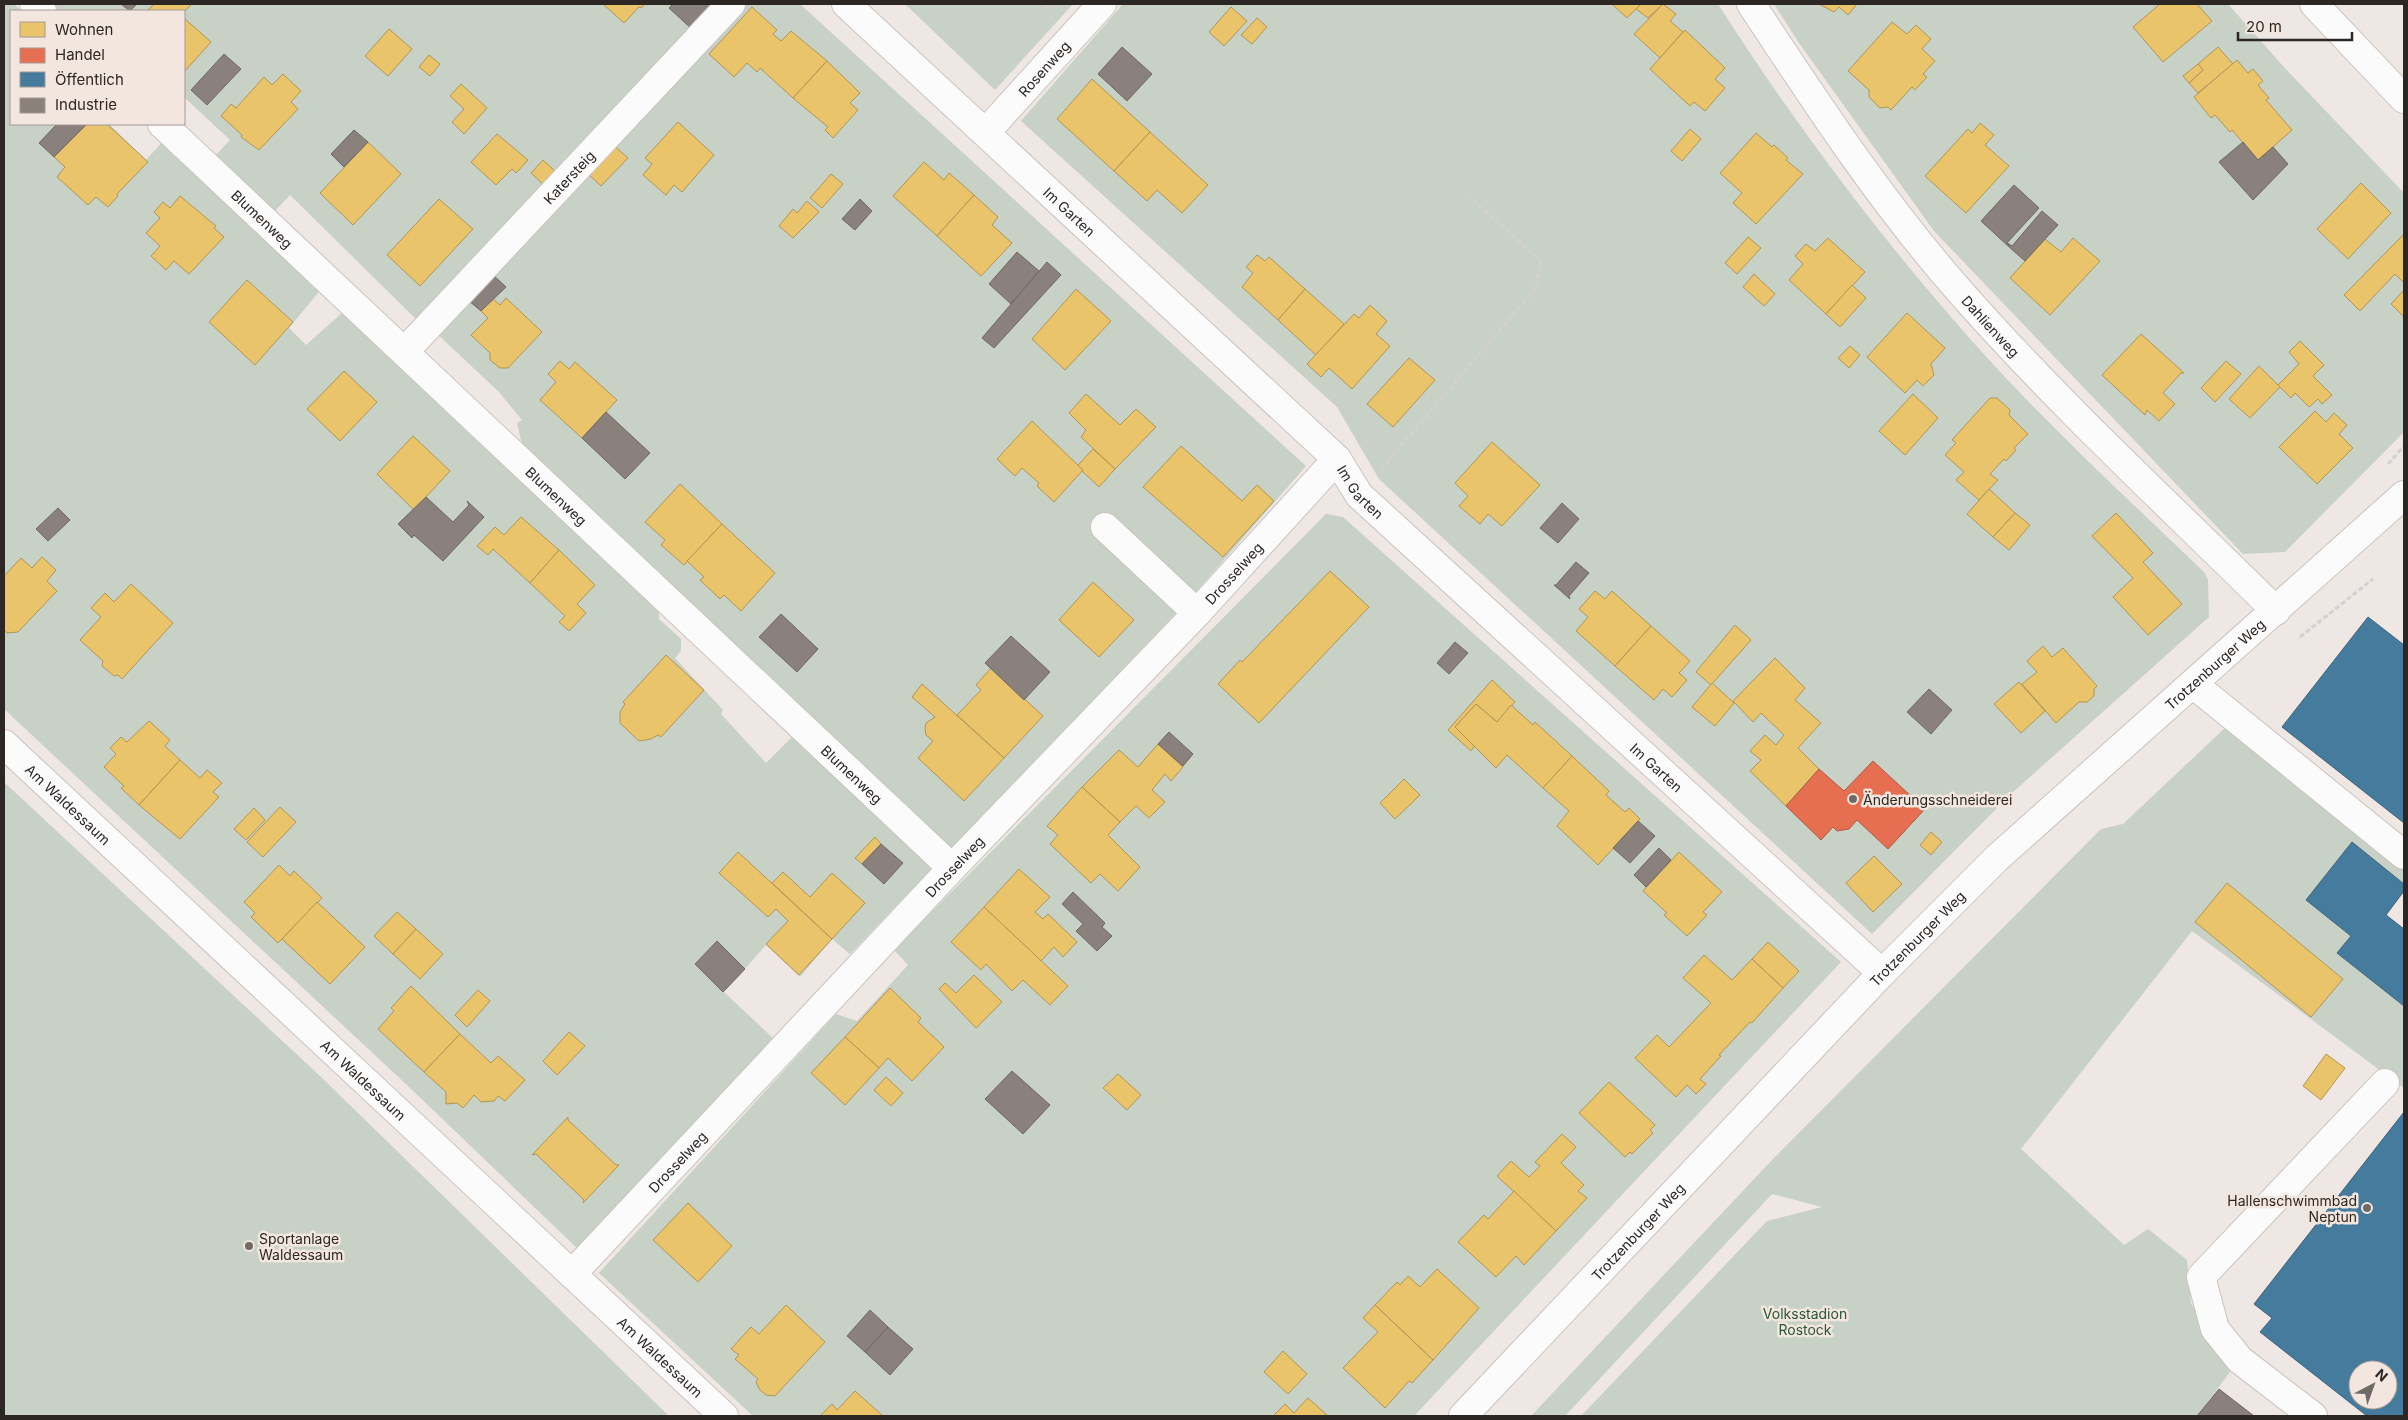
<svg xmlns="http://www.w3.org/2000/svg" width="2408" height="1420" viewBox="0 0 2408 1420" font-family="Inter,sans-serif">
<rect width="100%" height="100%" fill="#eee7e3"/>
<g fill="#c8d1c5">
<polygon points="4,4 14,4 22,11 11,11 11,124 109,124 146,160 165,139 322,288 289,328 306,345 342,313 659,607 659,619 681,639 681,651 675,658 723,710 721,714 766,763 797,732 934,866 850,954 832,939 800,977 766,945 724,992 775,1040 578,1249 408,1086 4,709"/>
<polygon points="44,4 722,4 423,326 290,195 274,212 213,158 230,140 184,97 184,11 53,11"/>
<polygon points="740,4 800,4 1306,466 1195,593 1054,741 952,852 523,449 517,423 522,420 499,392 434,331"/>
<polygon points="905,4 1073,4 995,90"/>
<path d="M1123 4H1718C1794 123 1878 235 1972 341 2045 423 2126 497 2205 573L2208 580 2209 617 2012 793 1872 934 1379 479 1337 407 1021 121Z"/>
<polygon points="1774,4 2228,4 2283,66 2404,193 2404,432 2285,552 2243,554 1934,231 1799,43"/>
<polygon points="1326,514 1343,517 1841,962 1414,1416 753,1416 599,1273 836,1014 857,1021 908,965 894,950"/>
<polygon points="2226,727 2404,863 2404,884 2352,842 2306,900 2351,936 2338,954 2404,1006 2404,1088 2192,931 2021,1149 2124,1245 2148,1229 2187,1260 2191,1303 2230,1372 2197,1416 1581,1416 1767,1221 1822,1207 1772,1194 1565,1416 1531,1416 1772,1160 2101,829 2123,824"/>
<polygon points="4,782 320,1076 669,1416 4,1416"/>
</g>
<g fill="#e9c46a" stroke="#b09555">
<polygon points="154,4 192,4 184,12 147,11"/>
<polygon points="603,4 645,4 641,8 639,7 624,23"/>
<polygon points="1612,4 1641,4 1627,18"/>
<polygon points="1641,4 1663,4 1648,18 1636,9"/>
<polygon points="1663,4 1676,14 1670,21 1683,32 1660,58 1634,34"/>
<polygon points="1819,4 1857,4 1848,15 1839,7 1834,12"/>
<polygon points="2160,4 2197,4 2212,21 2163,62 2133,27"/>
<polygon points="752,7 777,30 773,34 781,41 791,31 827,61 793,98 760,68 757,72 747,63 734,77 709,54"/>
<polygon points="1231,7 1247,21 1224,46 1209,32"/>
<polygon points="184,18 211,42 184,72"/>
<polygon points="1257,18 1267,27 1252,44 1241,35"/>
<polygon points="1892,22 1907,34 1916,25 1931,39 1922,49 1935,61 1923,74 1927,77 1915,90 1912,87 1891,110 1888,107 1880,108 1869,97 1869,90 1848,71"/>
<polygon points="389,29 412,49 388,76 365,56"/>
<polygon points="1685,30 1725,68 1715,79 1725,88 1705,111 1694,102 1690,106 1650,69"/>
<polygon points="2218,47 2233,64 2198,93 2189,83 2203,70 2198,64"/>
<polygon points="429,55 440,64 430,76 419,67"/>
<polygon points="2237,60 2248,73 2253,69 2263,81 2258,85 2269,98 2266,100 2292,130 2258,160 2232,130 2230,132 2215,115 2211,118 2194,97"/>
<polygon points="827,61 860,93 850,103 858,110 833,138 825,130 828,127 793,98"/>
<polygon points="2198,64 2203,70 2189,83 2183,76"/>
<polygon points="283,74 301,91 291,102 298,109 259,150 241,137 242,135 221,116 231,104 236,108 264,77 272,85"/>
<polygon points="1092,79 1150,132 1114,171 1057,119"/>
<polygon points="461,84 487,108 464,134 452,122 464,109 450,96"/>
<polygon points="678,122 714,155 682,192 674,185 666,195 643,175 652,164 645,158"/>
<polygon points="1980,123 1994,135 1985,145 2009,166 1966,213 1925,176 1968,129 1972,133"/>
<polygon points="87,124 107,124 148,162 117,194 118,196 108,207 96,197 88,205 57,177 65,167 54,157"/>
<polygon points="1690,129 1701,139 1682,161 1671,151"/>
<polygon points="1150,132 1208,185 1182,213 1157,190 1147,201 1114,171"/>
<polygon points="1756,133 1772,147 1774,145 1788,158 1786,160 1803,174 1756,224 1733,203 1742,193 1720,173"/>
<polygon points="497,134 528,160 516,173 512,169 496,185 471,162"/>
<polygon points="368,142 401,174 353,225 320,193"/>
<polygon points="613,145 628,158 601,186 586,172"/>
<polygon points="543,160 557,173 545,186 531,173"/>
<polygon points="924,162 944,180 949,173 974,195 937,236 893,196"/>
<polygon points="831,174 843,184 822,208 810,198"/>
<polygon points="2361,183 2391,213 2348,259 2317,229"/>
<polygon points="974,195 998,217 992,225 1012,243 981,276 937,236"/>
<polygon points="180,196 216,226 214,228 224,237 189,274 174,261 166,270 151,256 160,246 146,233 160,218 154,212 163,202 170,208"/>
<polygon points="439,199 473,229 420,286 387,255"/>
<polygon points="807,201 819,212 793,238 779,226 793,209 797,213"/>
<polygon points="2404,234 2404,283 2395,274 2360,311 2344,295"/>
<polygon points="1748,237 1761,248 1737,274 1725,263"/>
<polygon points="1828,238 1865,272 1826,314 1789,280 1803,264 1795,256 1806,244 1815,251"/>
<polygon points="2073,238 2100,261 2050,315 2010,278 2045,239 2061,252"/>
<polygon points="1257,255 1265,261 1269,257 1305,289 1278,320 1242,287 1253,273 1246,267"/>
<polygon points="1754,274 1775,294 1764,306 1743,287"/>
<polygon points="247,280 293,322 255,365 209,322"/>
<polygon points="1852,285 1866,298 1840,327 1826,314"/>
<polygon points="1076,289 1111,321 1065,370 1032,339"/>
<polygon points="1305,289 1344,324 1316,355 1278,320"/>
<polygon points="2404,290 2404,317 2391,304"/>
<polygon points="506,298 542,332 508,368 500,368 490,360 490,353 471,335 488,318 481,311 493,299 500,305"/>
<polygon points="1370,305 1387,321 1376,334 1390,346 1352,389 1329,368 1321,377 1307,364 1354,314 1359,318"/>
<polygon points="1907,313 1945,348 1931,364 1934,375 1923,386 1917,380 1905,393 1867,357"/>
<polygon points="2141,334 2184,373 2181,373 2163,393 2175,404 2159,421 2147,410 2145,415 2102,375"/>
<polygon points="2300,341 2324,365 2313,376 2332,395 2322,404 2318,399 2309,407 2295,393 2291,398 2278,385 2299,364 2289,352"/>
<polygon points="1850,346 1860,355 1849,368 1838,358"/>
<polygon points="1409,358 1435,380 1393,427 1367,404"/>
<polygon points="560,361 569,369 575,362 617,400 582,438 540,400 556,382 548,374"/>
<polygon points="2226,361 2241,374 2215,402 2201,388"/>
<polygon points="2259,366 2280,387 2250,418 2229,399"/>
<polygon points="344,371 377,402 340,441 307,409"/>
<polygon points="1086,394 1120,425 1136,409 1156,427 1115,469 1081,437 1086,430 1069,413"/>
<polygon points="1913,394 1938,418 1905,455 1879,431"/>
<polygon points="1990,398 1997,398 2010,410 2009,415 2028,434 2014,448 2016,450 2006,461 2004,459 1990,474 1998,480 1979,500 1956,480 1964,472 1945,455 1956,443 1952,440"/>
<polygon points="2315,411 2326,422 2334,413 2347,425 2339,434 2353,448 2317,484 2279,447"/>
<polygon points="1032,421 1083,470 1054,502 1037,486 1039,483 1022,468 1015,476 997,459"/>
<polygon points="413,436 450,471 414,510 377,474"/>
<polygon points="1492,442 1540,485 1502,526 1488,514 1480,524 1459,506 1468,496 1455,483"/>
<polygon points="1181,446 1242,501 1257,485 1274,501 1223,557 1143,487"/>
<polygon points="1093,449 1115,469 1099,487 1082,471 1083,470 1078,465"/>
<polygon points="680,484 722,524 684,565 661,545 665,540 645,522"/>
<polygon points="1989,489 2015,513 1993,537 1967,514"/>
<polygon points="2015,513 2030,525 2009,550 1993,537"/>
<polygon points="2116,513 2153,553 2143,562 2182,604 2148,635 2113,597 2133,578 2092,536"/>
<polygon points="521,517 559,550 530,583 493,549 488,555 477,546 495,527 504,535"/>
<polygon points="722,524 775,573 741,611 724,595 720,599 700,580 704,577 687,561"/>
<polygon points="559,550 595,585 577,604 586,613 569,631 559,622 565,616 530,583"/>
<polygon points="42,557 56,570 47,581 57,591 18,632 7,633 4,630 4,576 21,558 32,568"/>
<polygon points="1330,571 1369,607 1259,723 1218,684 1240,660 1242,662"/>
<polygon points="1093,582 1134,620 1099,657 1059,620"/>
<polygon points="131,584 173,623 122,679 118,675 114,676 102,666 103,661 80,640 101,617 91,608 105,593 114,602"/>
<polygon points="1595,591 1605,599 1612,591 1651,626 1615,666 1576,631 1588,617 1579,609"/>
<polygon points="1735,625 1751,640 1711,685 1696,672"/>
<polygon points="1651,626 1690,661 1679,673 1687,680 1672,697 1663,689 1654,700 1615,666"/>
<polygon points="2043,646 2052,657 2063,648 2097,686 2094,689 2094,696 2087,702 2079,702 2056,723 2022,684 2037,672 2027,661"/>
<polygon points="666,655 704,690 661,737 658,735 651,739 639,741 620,723 620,712 625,704 623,702"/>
<polygon points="1775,658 1805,688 1795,700 1821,723 1798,748 1819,769 1786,806 1750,771 1761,760 1750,751 1765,735 1776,745 1784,735 1761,713 1753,722 1733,701"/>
<polygon points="991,668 1043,716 1004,758 957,715 981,690 976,685"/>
<polygon points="1492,680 1515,702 1497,722 1476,704 1455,727 1475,745 1471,751 1448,730"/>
<polygon points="2019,682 2045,711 2021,733 1994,704"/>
<polygon points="1712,683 1734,703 1715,726 1692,707"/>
<polygon points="922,684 1004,758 964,801 918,758 933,741 926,735 925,728 926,723 935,717 912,697"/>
<polygon points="1476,704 1497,722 1511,705 1533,725 1535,722 1572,756 1543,788 1507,755 1496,768 1455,727"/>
<polygon points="149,721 170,740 165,746 180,760 139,805 121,788 124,786 104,767 116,754 110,748 121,737 127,742"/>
<polygon points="1158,744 1183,767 1171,781 1165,774 1152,790 1165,802 1149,818 1136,806 1120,822 1082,787 1119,750 1138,767"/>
<polygon points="1572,756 1609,791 1606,795 1625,812 1629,808 1640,819 1598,865 1557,826 1569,811 1543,788"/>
<polygon points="180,760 200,778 207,770 222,783 213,792 219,797 180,839 139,805"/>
<polygon points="1404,779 1420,795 1395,819 1380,803"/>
<polygon points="1082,787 1120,822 1108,835 1140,867 1118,891 1100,874 1091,883 1050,844 1058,835 1047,826"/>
<polygon points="280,807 296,822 263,857 247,842"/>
<polygon points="254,808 265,820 246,840 234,829"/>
<polygon points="1931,832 1942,842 1931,855 1920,845"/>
<polygon points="875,837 881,844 862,864 855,858"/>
<polygon points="738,852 832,939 799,975 766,944 788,921 776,909 768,917 719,873"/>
<polygon points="1679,852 1722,892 1703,912 1707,915 1687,936 1664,915 1667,913 1643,891"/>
<polygon points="1874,856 1902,884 1873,912 1846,883"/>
<polygon points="279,865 290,876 294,871 322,898 278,943 251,917 255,913 244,902"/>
<polygon points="1019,869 1050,897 1035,912 1043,919 1048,914 1077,942 1063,957 1054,947 1041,961 984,907"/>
<polygon points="783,872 810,897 832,873 865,903 832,939 772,883"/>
<polygon points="2227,883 2343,979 2311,1017 2195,922"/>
<polygon points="317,902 365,947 330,984 282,939"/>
<polygon points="984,907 1068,986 1050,1005 1023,980 1012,991 986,964 981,970 951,942"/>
<polygon points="397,912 416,929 393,954 374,936"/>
<polygon points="416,929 443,954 420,979 393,954"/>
<polygon points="1768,942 1799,971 1783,988 1752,959"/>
<polygon points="1704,955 1732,980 1752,959 1783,988 1752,1023 1750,1022 1719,1055 1721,1056 1700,1079 1706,1084 1696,1094 1687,1085 1676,1097 1635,1058 1657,1035 1669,1047 1711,1003 1683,978"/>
<polygon points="974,975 1002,1002 976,1028 939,989 945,983 956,993"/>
<polygon points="411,986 460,1034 424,1072 378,1029 394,1011 391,1008"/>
<polygon points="890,988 921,1018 918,1022 944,1047 912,1081 888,1058 879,1068 845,1037"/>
<polygon points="478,990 490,1001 467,1027 455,1015"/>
<polygon points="569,1032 585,1046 557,1075 543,1061"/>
<polygon points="460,1034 491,1063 498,1056 525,1080 505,1101 498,1096 494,1101 481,1102 474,1095 463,1108 457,1103 446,1104 446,1092 424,1072"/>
<polygon points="845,1037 879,1068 845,1105 811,1073"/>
<polygon points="2326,1054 2345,1068 2321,1100 2303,1086"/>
<polygon points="1118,1074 1141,1095 1127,1110 1103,1088"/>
<polygon points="886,1077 903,1093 891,1106 874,1090"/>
<polygon points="1609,1082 1655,1125 1650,1130 1653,1133 1632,1154 1630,1152 1625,1157 1579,1113"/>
<polygon points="568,1117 568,1120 616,1165 619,1165 583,1203 584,1200 536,1154 532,1155"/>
<polygon points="1562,1134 1576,1147 1561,1163 1584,1185 1578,1191 1587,1198 1556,1231 1497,1176 1511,1161 1529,1177 1540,1166 1535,1162"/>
<polygon points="1514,1191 1556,1231 1524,1265 1516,1256 1496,1277 1458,1242 1484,1215 1488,1219"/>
<polygon points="688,1203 732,1246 698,1282 653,1240"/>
<polygon points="1437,1269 1479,1308 1433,1360 1375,1305 1397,1282 1400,1285 1408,1276 1420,1287"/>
<polygon points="786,1305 825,1342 775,1396 766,1395 760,1390 756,1382 758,1379 735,1359 739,1355 731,1349 751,1327 759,1334"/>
<polygon points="1375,1305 1433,1360 1412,1383 1409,1381 1385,1408 1343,1368 1378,1332 1363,1318"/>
<polygon points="1283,1351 1307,1374 1288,1394 1264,1372"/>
<polygon points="855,1391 883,1416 820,1416 832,1404 837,1410"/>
<polygon points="1308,1398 1328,1416 1273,1416 1285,1404 1294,1413"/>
</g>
<polygon fill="#e76f51" stroke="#af5944" points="1873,761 1925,809 1888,849 1857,820 1849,829 1837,831 1833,827 1821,840 1786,806 1819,769 1844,791"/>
<g fill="#457b9d" stroke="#3e6279" fill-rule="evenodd">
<polygon points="2368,617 2404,645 2404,823 2282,727"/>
<polygon points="2352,842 2404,884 2404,891 2386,915 2404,929 2404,1006 2337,953 2351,936 2306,900"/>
<path d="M2404 1112V1416H2367L2260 1332 2272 1318 2254 1304ZM2358 1370H2388V1400H2358Z"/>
</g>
<g fill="#8a817c" stroke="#6e6662">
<polygon points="121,4 137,4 130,11"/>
<polygon points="673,4 714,4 694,31 669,8"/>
<polygon points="1122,47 1152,74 1127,101 1098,74"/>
<polygon points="224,54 241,69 207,105 191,90"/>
<polygon points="57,124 87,124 54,157 39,143"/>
<polygon points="354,130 368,142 344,167 331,154"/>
<polygon points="2243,142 2258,160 2273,147 2288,164 2253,200 2219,162"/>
<polygon points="2014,185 2039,208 2007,243 2009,244 2008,246 1981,221"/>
<polygon points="860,199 872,211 855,230 842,219"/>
<polygon points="2042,211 2058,225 2025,261 2008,246 2009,244 2012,246"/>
<polygon points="1017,252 1039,271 1011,304 989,284"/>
<polygon points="1047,262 1061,275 994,348 982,338"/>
<polygon points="492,274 506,287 481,311 468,300"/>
<polygon points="606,412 650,453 625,479 582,438"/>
<polygon points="426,497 453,522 469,505 467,501 484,517 443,561 414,535 412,538 398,524"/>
<polygon points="1562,503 1579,519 1558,543 1540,528"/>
<polygon points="58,508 70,520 48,541 36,529"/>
<polygon points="1576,562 1589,573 1569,596 1570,599 1554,585 1556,585"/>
<polygon points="781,614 818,649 797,672 759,637"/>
<polygon points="1011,636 1050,672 1024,700 985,663"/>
<polygon points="1455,642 1468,653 1449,674 1437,663"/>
<polygon points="1929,689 1952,710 1931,734 1907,712"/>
<polygon points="1169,732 1193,754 1183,766 1158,744"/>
<polygon points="1638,821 1655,836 1630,863 1613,848"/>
<polygon points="881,844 903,863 884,884 862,864"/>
<polygon points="1659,848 1671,860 1646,887 1634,875"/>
<polygon points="1073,892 1105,923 1102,927 1112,936 1097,951 1076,931 1083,924 1062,904"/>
<polygon points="717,941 745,969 723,992 695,964"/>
<polygon points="1012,1071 1050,1105 1023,1134 985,1099"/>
<polygon points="870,1310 888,1327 865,1352 847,1336"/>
<polygon points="888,1327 913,1349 890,1375 865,1352"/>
<polygon points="2219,1389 2254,1416 2197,1416"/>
</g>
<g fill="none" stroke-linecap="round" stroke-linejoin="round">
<g stroke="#c9c3c0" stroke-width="30">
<g id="minor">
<polyline points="34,4 42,11"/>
<path id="s1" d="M846 4 1337 459 1359 495 1882 973"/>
<path id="s2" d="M1751 4C1817 104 1883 205 1963 295 2061 406 2171 507 2276 611"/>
<polyline points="2314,4 2404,99"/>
<path id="s3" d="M162 124 952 868"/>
<path id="s4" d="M986 132 1102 4"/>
<path id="s5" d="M405 351 731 4"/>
<polyline points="1105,527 1197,613"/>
<polyline points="2193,684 2404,855"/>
<path id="s6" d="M4 744 724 1416"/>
<path id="s7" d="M572 1274 952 868 1197 613 1337 459"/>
<path id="s8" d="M1463 1416 1882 973 1997 858 2404 495"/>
<polyline points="2313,1416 2240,1360 2215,1329 2201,1277 2385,1083"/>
</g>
</g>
<g stroke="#d3d1cf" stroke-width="3" stroke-dasharray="5 2.5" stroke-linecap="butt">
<polyline points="1045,4 1051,10"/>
<polyline points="2388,464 2404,446"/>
<polyline points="1381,469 1535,289 1541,261 1469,196"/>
<polyline points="2300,637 2373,579"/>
</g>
<use href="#minor" stroke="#fcfbfb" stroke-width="28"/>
</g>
<g fill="#706a67" stroke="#f3e6de" stroke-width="2">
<circle cx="1853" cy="799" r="5"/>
<circle cx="2367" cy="1208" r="5"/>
<circle cx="249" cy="1246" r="5"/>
</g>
<g text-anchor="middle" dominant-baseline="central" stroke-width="5" stroke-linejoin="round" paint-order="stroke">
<g font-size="14" fill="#2c2724" stroke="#f3e6de">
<text stroke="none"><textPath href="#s4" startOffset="86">Rosenweg</textPath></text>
<text stroke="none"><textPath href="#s5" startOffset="239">Katersteig</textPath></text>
<text stroke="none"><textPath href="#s1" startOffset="305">Im Garten</textPath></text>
<text stroke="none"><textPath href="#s3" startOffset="138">Blumenweg</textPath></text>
<text stroke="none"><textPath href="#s2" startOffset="402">Dahlienweg</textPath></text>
<text stroke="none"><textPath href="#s1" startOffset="710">Im Garten</textPath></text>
<text stroke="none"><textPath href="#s3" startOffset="542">Blumenweg</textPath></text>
<text stroke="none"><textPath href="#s7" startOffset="964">Drosselweg</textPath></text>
<text stroke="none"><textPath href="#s8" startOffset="1064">Trotzenburger Weg</textPath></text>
<text stroke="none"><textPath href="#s1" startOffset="1115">Im Garten</textPath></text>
<text stroke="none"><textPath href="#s3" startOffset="948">Blumenweg</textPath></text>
<text stroke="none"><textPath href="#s6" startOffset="88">Am Waldessaum</textPath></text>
<text stroke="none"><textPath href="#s7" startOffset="559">Drosselweg</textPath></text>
<text stroke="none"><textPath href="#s8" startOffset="659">Trotzenburger Weg</textPath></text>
<text stroke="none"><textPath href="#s6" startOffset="492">Am Waldessaum</textPath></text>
<text stroke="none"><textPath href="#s7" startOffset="154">Drosselweg</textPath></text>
<text stroke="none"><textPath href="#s8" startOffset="254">Trotzenburger Weg</textPath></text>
<text stroke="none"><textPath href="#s6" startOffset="898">Am Waldessaum</textPath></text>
</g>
<g font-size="14" fill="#2c2724" stroke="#f3e6de" text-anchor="start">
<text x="1863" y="799">Änderungsschneiderei</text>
<text x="2357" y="1200" text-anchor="end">Hallenschwimmbad<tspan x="2357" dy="16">Neptun</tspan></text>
<text x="259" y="1238">Sportanlage<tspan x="259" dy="16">Waldessaum</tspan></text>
</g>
<g font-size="14" fill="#275733" stroke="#f3e6de">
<text x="1805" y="1313">Volksstadion<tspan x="1805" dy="16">Rostock</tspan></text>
</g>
</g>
<rect width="2408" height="1420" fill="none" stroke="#2c2724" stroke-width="10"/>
<rect x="10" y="10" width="175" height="115" fill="#f3e6de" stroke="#a39a94"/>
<rect x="20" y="22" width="25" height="15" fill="#e9c46a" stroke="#a39a94"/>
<text x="55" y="35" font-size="15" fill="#2c2724">Wohnen</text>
<rect x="20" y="48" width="25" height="15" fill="#e76f51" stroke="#a39a94"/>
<text x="55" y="60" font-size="15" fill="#2c2724">Handel</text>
<rect x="20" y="72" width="25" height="15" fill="#457b9d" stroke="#a39a94"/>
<text x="55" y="85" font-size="15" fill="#2c2724">Öffentlich</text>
<rect x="20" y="98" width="25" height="15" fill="#8a817c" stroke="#a39a94"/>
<text x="55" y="110" font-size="15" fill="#2c2724">Industrie</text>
<g transform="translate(2373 1385) rotate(41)"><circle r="24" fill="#f3e6de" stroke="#a39a94"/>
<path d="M0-4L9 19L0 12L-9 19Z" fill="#706a67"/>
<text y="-8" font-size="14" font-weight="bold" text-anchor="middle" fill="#2c2724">N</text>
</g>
<path d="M2238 32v8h114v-8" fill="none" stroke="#2c2724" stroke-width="2.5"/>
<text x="2246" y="32" font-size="15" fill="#2c2724" stroke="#f3e6de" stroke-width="4" paint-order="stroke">20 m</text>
</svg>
